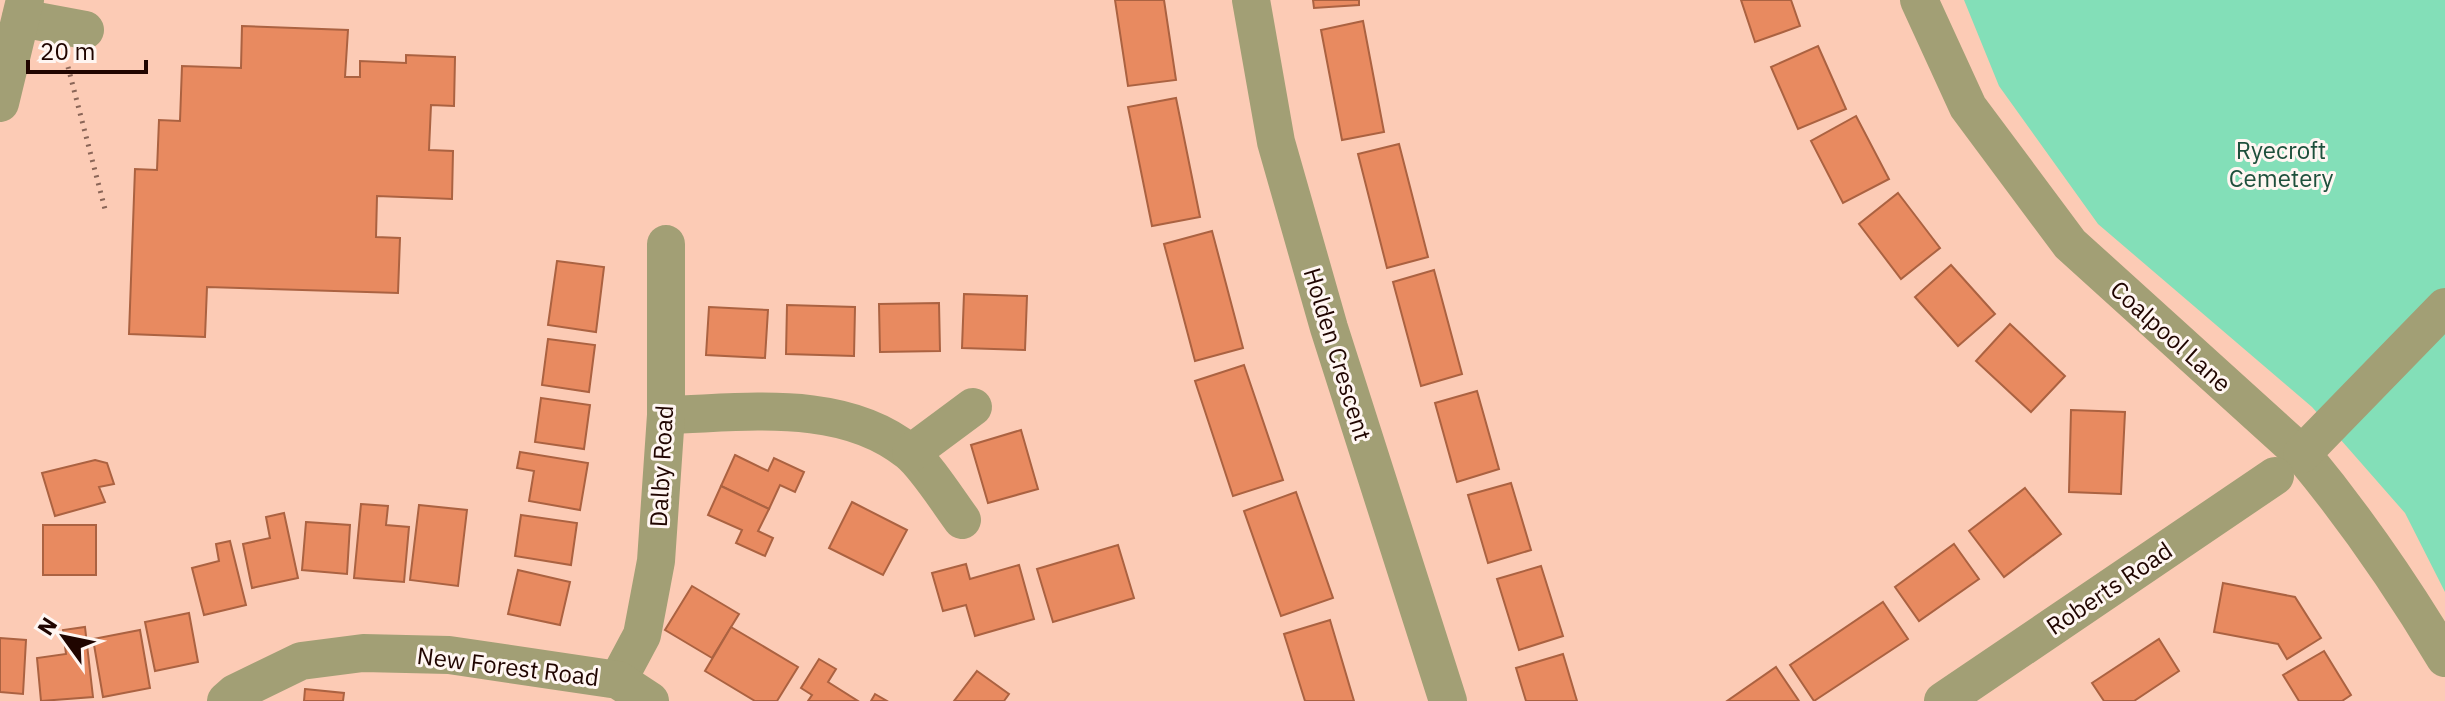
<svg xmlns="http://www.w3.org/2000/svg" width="2445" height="701" viewBox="0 0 2445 701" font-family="'IBM Plex Sans',sans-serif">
<rect width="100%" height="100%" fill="#fccbb5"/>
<polygon fill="#83dfb8" points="1964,0 2445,0 2445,592 2405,513 2312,407 2098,224 1999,86"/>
<g fill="#e88a60" stroke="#ab6241" stroke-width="2">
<polygon points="1115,0 1164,0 1176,80 1128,86"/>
<polygon points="1313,0 1359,0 1359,5 1314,8"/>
<polygon points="1741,0 1791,0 1800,26 1755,42"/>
<polygon points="1363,21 1384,132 1342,140 1321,30"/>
<polygon points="242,26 348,30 345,77 360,77 360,61 406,63 406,55 455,57 454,106 431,105 429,150 453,151 452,199 377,196 376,237 400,238 398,293 207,287 205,337 129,334 135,169 157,170 159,120 180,121 182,66 241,68"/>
<polygon points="1818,46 1846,109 1798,129 1771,67"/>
<polygon points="1176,98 1200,217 1152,226 1128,107"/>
<polygon points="1856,116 1889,179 1843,203 1811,141"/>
<polygon points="1399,144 1428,257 1387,268 1358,154"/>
<polygon points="1898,193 1940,248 1901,279 1859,224"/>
<polygon points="1212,231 1243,348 1195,361 1164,244"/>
<polygon points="557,261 604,267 596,332 548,325"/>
<polygon points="1951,265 1995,314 1958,346 1915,297"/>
<polygon points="1434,270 1462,374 1421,386 1393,282"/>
<polygon points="964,294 1027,296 1025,350 962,348"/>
<polygon points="939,303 940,351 880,352 879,304"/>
<polygon points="787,305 855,307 854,356 786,354"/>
<polygon points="709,307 768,310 765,358 706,355"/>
<polygon points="2010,324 2065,376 2031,412 1976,361"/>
<polygon points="548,339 595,345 589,392 542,385"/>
<polygon points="1244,365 1283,480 1233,496 1195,381"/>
<polygon points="1477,391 1499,469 1457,482 1435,403"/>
<polygon points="541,398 590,405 584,449 535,442"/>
<polygon points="2071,410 2125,412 2121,494 2069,492"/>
<polygon points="1021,430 1038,489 988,503 971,445"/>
<polygon points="520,452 588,463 580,510 529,501 534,471 517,468"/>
<polygon points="735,455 768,471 774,458 804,472 795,492 780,485 769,509 721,486"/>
<polygon points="95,460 107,463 114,484 99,487 105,502 55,516 42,473"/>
<polygon points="1511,483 1531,550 1488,563 1468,495"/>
<polygon points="721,486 769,509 758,531 773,538 765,556 736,543 742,530 708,515"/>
<polygon points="2025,488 2061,534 2004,577 1969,531"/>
<polygon points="1296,492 1333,598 1281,616 1244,511"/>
<polygon points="852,502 907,530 883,575 829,548"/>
<polygon points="361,504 388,506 386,525 409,527 404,582 354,578"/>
<polygon points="419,505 467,510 458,586 410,580"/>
<polygon points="284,513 298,578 252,588 243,544 270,538 266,517"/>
<polygon points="521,515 577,523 571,565 515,556"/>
<polygon points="306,522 350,525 347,574 302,570"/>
<rect x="43" y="525" width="53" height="50"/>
<polygon points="230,541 246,605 204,615 192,568 219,561 216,544"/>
<polygon points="1954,544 1979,579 1919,621 1895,587"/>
<polygon points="1118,545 1134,598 1053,622 1037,569"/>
<polygon points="966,564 970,579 1019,565 1034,619 975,636 966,605 943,611 932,573"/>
<polygon points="1541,566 1563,636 1519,650 1497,579"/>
<polygon points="518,570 570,582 560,625 508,614"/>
<polygon points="2223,583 2295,597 2321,638 2287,659 2278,644 2214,632"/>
<polygon points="692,586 739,614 712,658 665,630"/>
<polygon points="1883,602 1908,639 1814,701 1790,665"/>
<polygon points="189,613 198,662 155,671 145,622"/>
<polygon points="1330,620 1354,701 1305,701 1284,634"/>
<polygon points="85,627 93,697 41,701 37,658 66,654 63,630"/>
<polygon points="731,627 798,667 777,701 755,701 705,671"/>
<polygon points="140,630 150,688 103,697 93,639"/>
<polygon points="0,638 26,640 23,694 0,692"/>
<polygon points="2159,639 2179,671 2134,701 2104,701 2092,683"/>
<polygon points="2324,651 2351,695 2342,701 2299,701 2283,675"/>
<polygon points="1563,654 1577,701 1526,701 1516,668"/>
<polygon points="819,659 836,669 828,682 858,701 808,701 812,695 801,688"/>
<polygon points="1776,667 1799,701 1727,701"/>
<polygon points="977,671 1009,694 1004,701 954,701"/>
<polygon points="305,689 344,693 343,701 304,701"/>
<polygon points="875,694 887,701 871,701"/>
</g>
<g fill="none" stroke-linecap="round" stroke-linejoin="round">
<polyline stroke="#8a6557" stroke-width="5" stroke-dasharray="2 6" stroke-linecap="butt" points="68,67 106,213"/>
<g stroke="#a29f75" stroke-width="38">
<polyline points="1251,0 1276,142 1329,328 1448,701"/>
<path d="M1919 0 1968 107 2070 244 2302 454C2356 519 2402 586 2445 658"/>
<polyline points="21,18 85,30"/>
<polyline points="0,103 25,0"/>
<path d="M666 415C746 413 842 398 909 452 926 466 948 501 962 520"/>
<polyline points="911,453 973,407"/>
<polyline points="2302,454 2445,307"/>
<polyline points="618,680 642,635 656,561 666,415 666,244"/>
<polyline points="226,701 235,693 301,661 363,653 449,655 618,680 650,701"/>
<polyline points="1943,701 2275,476"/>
</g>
</g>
<g text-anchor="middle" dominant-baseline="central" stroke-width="6" stroke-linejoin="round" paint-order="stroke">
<g font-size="24" fill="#1e503c" stroke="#fff6f2">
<text x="2281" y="150">Ryecroft<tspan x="2281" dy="28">Cemetery</tspan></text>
</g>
<g font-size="24" fill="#200500" stroke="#fff6f2">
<text transform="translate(2171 336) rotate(42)">Coalpool Lane</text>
<text transform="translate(1338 354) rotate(73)">Holden Crescent</text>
<text transform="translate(661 466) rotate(-87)">Dalby Road</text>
<text transform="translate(2109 588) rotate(-34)">Roberts Road</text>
<text transform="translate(508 666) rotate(7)">New Forest Road</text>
</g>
</g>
<g transform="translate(64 637) rotate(303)" stroke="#fff6f2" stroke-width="6" paint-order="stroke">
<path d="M0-6L14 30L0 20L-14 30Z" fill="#200500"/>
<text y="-12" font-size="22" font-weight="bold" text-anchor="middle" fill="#200500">N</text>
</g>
<path d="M28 60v12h118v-12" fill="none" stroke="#200500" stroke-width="4"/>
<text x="40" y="60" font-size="24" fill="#200500" stroke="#fff6f2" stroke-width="6" paint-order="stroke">20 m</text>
</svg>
